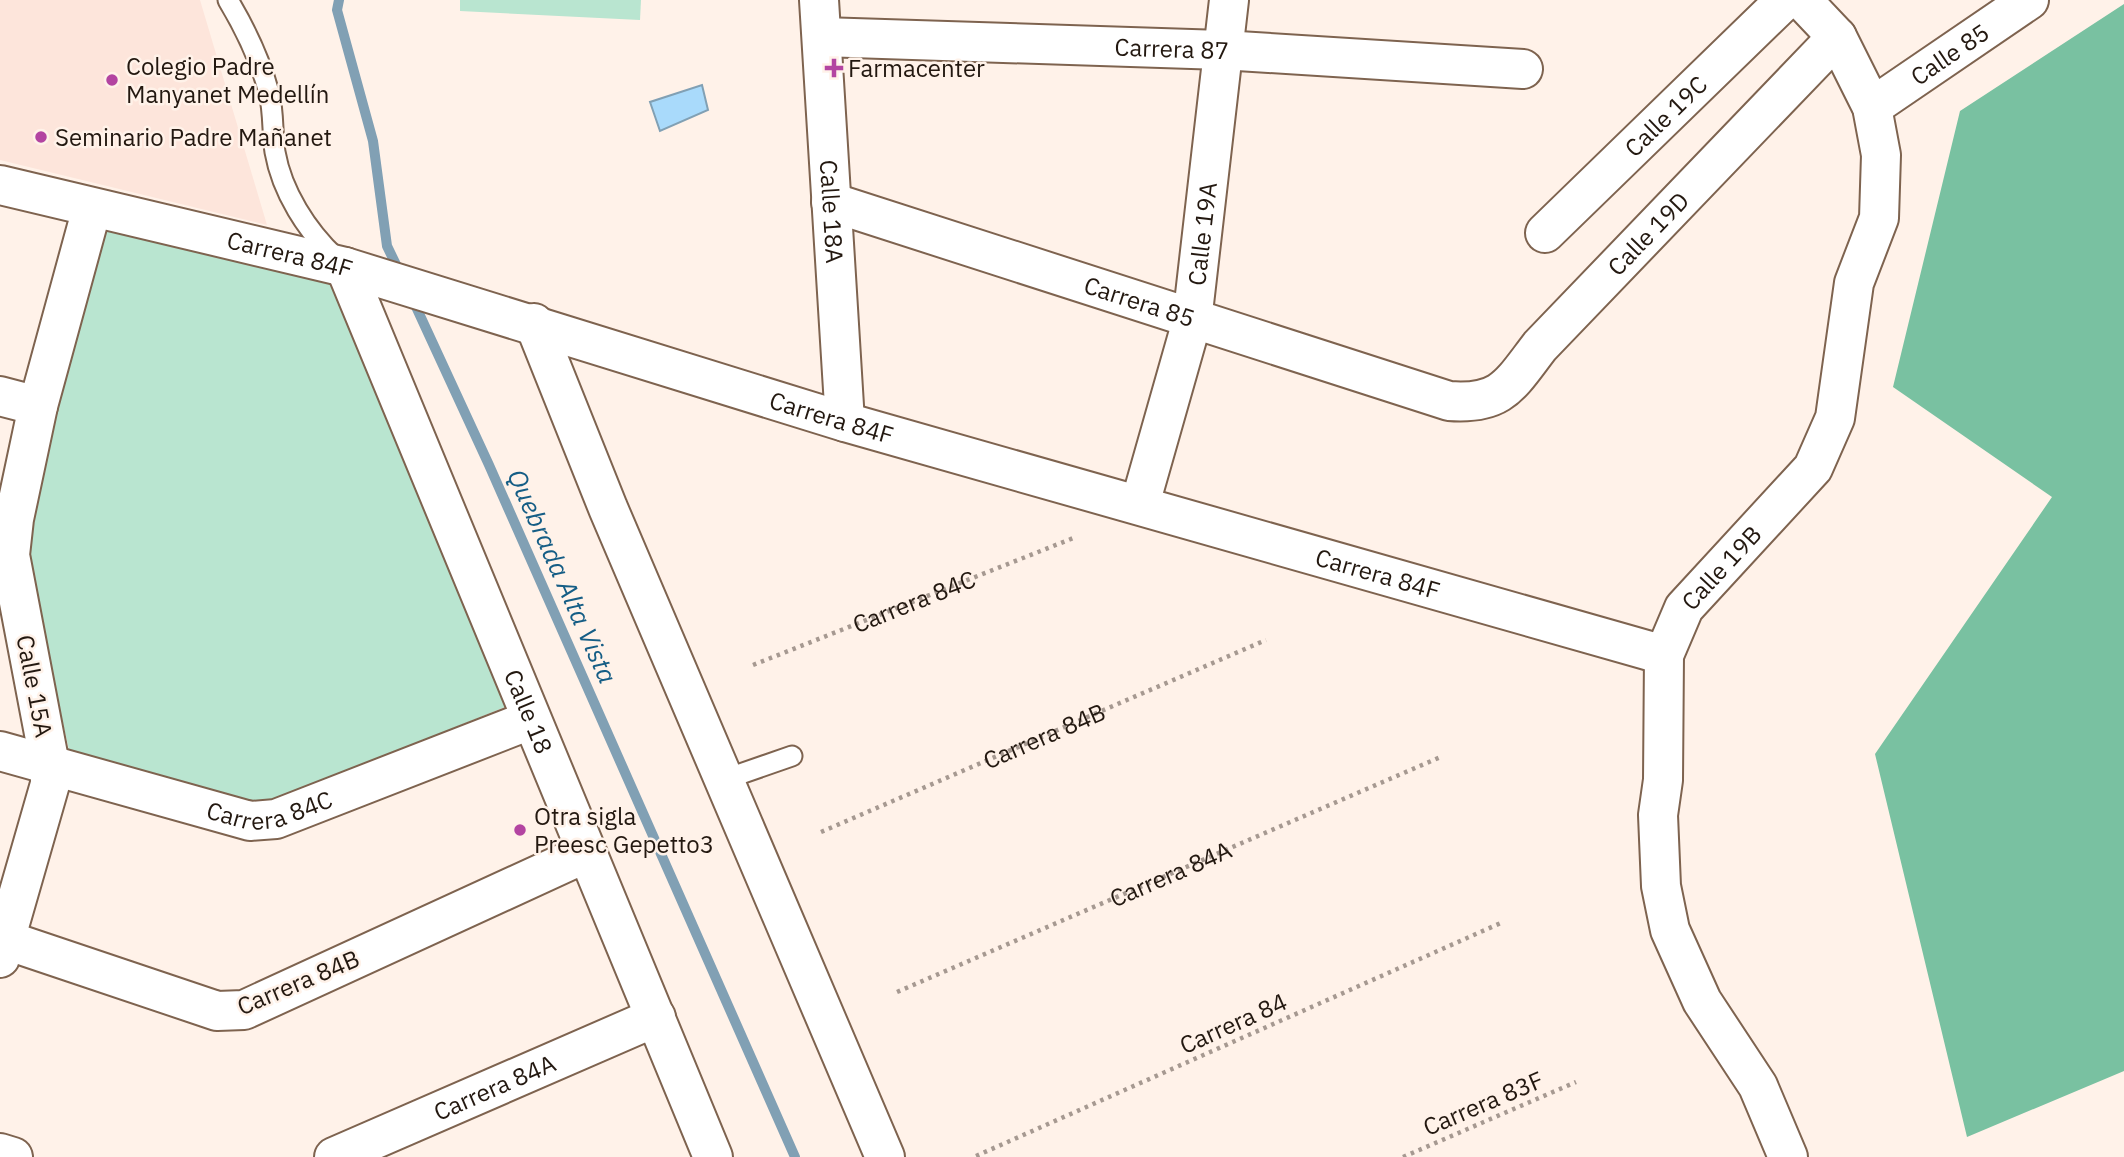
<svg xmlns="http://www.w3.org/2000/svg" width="2124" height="1157" viewBox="0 0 2124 1157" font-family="'IBM Plex Sans',sans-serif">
<rect width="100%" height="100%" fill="#fff2e9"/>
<polygon fill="#fde5db" points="0,0 200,0 267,225 0,160"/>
<g fill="#b9e5d0">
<polygon points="460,0 641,0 640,20 460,11"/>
<polygon points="102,227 333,283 505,707 263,805 69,750 26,557 52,408"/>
</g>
<polygon fill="#79c1a1" points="2124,4 2124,1071 1967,1137 1875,754 2052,497 1893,387 1960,111"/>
<polygon fill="#a9dafb" stroke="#81a0b4" stroke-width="2" points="702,85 708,110 660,131 650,102"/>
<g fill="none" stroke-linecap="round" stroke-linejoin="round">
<g stroke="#81a0b4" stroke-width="10">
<polyline points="339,0 337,10 373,141 387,246 401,275"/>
<polyline points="411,296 489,465 795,1157"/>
</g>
<g stroke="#7e634f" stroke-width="23">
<g id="lane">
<path d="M228 0C246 30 260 59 269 93 274 113 272 133 275 152 282 192 307 231 336 258"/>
<polyline points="723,780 792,756"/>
</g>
</g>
<g stroke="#7e634f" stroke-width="42">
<g id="street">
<path id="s4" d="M819 0 845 422"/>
<path id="s5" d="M822 37 1222 50 1523 69"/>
<path id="s6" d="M1872 107 2029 0"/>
<path id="s7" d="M0 185 345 267 845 422 1664 655"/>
<path id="s8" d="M831 202 1449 401C1502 405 1510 385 1540 346L1837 37"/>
<path id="s9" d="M1545 233 1785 0"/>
<path id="s10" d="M345 267 713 1157"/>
<polyline points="534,323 608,508 885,1157"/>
<polyline points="0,396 38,406"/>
<path id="s11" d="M1140 504 1192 321 1229 0"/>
<path id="s12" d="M0 751 250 821 276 819 530 720"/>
<polyline points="0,938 217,1011 244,1010 586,853"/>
<polyline points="0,958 50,784 50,765 10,555 14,519 38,406 92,208"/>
<polyline points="0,1153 13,1157"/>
<path id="s13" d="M334 1157 656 1017"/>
</g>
</g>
<g stroke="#7e634f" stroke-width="42">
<g id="secondary">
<path id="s14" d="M1788 1157 1758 1086 1702 1001 1670 930 1661 886 1658 815 1663 780 1664 655 1684 608 1813 468 1835 418 1854 283 1879 218 1881 155 1872 107 1837 37 1802 0"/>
</g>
</g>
<g stroke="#a69991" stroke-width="4.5" stroke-dasharray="3.5 5" stroke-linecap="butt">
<path id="s1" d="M753 665 1076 537"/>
<path id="s2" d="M821 832 1266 640"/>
<path id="s3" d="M897 992 1443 756"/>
<polyline points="976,1156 1503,922"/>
<polyline points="1403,1157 1576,1082"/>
</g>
<use href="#lane" stroke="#fff" stroke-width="19"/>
<use href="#street" stroke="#fff" stroke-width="38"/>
<use href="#secondary" stroke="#fff" stroke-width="38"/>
</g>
<g fill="#b344a1" stroke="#fff2e9" stroke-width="2.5">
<path d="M830.5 57.5h7v7h7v7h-7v7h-7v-7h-7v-7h7z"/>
<circle cx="112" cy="80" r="7"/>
<circle cx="41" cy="137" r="7"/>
<circle cx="520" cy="830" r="7"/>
</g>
<g text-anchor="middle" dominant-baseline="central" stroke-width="5" stroke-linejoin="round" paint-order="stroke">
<g font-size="24" fill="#231810" stroke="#fff2e9">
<text stroke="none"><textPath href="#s5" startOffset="350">Carrera 87</textPath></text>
<text stroke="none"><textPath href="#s6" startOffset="94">Calle 85</textPath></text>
<text stroke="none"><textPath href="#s9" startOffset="168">Calle 19C</textPath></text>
<text stroke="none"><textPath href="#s4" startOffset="212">Calle 18A</textPath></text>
<text stroke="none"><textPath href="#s8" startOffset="919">Calle 19D</textPath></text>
<text stroke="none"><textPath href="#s11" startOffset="278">Calle 19A</textPath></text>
<text stroke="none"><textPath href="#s7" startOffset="298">Carrera 84F</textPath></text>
<text stroke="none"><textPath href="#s8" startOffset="324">Carrera 85</textPath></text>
<text stroke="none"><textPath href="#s7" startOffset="864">Carrera 84F</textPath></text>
<text stroke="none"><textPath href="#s14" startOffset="639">Calle 19B</textPath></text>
<text stroke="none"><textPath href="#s7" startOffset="1432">Carrera 84F</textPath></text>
<text stroke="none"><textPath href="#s1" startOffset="173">Carrera 84C</textPath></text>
<text transform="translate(35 686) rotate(79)">Calle 15A</text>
<text stroke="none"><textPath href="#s10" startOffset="481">Calle 18</textPath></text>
<text stroke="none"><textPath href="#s2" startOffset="243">Carrera 84B</textPath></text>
<text stroke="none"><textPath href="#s12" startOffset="280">Carrera 84C</textPath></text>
<text stroke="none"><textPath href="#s3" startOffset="298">Carrera 84A</textPath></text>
<text transform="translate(298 982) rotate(-23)">Carrera 84B</text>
<text transform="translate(1233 1023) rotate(-24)">Carrera 84</text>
<text stroke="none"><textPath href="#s13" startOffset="175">Carrera 84A</textPath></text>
<text transform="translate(1483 1103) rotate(-23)">Carrera 83F</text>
</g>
<g font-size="24" fill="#231810" stroke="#fff2e9" text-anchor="start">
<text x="126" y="66">Colegio Padre<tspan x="126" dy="28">Manyanet Medellín</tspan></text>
<text x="848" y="68">Farmacenter</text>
<text x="55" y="137">Seminario Padre Mañanet</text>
<text x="534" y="816">Otra sigla<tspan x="534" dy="28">Preesc Gepetto3</tspan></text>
</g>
<g font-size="26" font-style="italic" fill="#155d85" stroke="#fff2e9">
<text transform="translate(563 576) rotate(66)">Quebrada Alta Vista</text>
</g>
</g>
</svg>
